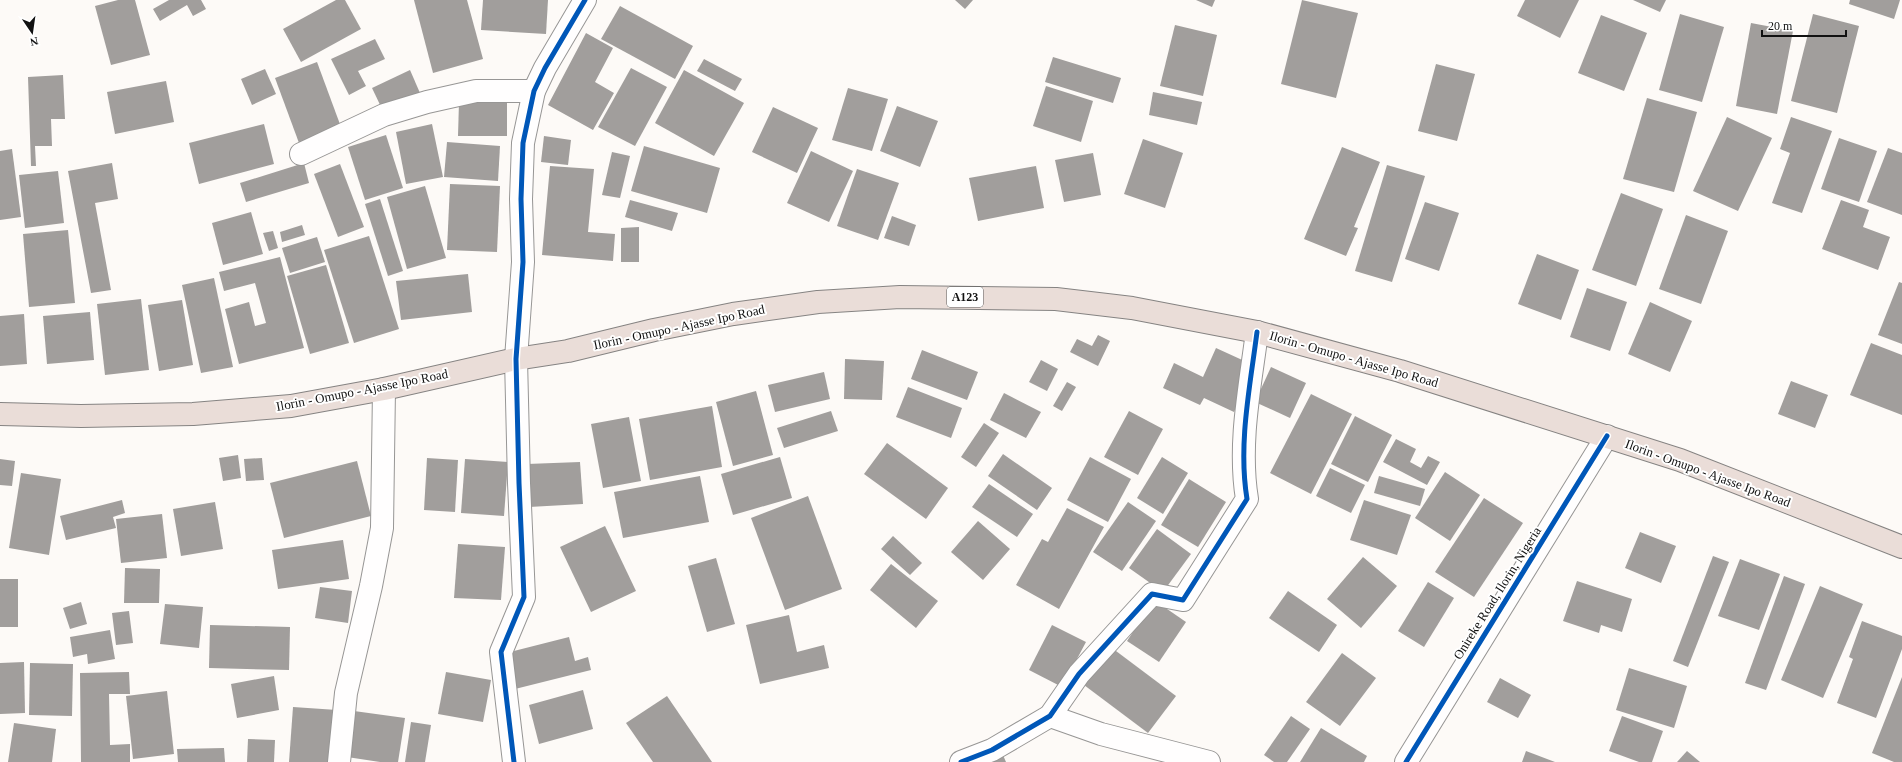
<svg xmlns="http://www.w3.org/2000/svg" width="1902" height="762" viewBox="0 0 1902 762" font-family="'Times New Roman',serif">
<rect width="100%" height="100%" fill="#fdfaf7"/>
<g fill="#a19e9c">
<polygon points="118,0 135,0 150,55 111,65 95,6"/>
<polygon points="169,0 201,0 206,9 193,16 187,5 160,21 153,9"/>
<polygon points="336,0 345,0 361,29 301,62 283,29"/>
<polygon points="414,0 467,0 483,59 433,73"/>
<polygon points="483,0 548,0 546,34 481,30"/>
<polygon points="955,0 973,0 965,9"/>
<polygon points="1196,0 1215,0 1212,7"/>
<polygon points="1302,0 1358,13 1336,98 1281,84"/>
<polygon points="1525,0 1579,0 1560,38 1517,16"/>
<polygon points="1633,0 1666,0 1660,12"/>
<polygon points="1850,0 1900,0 1894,19 1849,4"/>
<polygon points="620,6 693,46 675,79 601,39"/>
<polygon points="1680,14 1724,27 1702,102 1659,90"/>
<polygon points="1813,14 1859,26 1837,113 1791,101"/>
<polygon points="1601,15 1647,33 1624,91 1578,73"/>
<polygon points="1751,23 1793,31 1777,114 1736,106"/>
<polygon points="1175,25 1217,35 1203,96 1160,86"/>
<polygon points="586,33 613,48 595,82 614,93 593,130 548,105"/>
<polygon points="375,39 385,59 358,71 366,86 349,95 331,59"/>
<polygon points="1053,57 1121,78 1113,103 1045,82"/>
<polygon points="704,59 742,79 735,91 697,71"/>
<polygon points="317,62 341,127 299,143 275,78"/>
<polygon points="1436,64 1475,74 1457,141 1418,131"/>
<polygon points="631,68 667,87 635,146 598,127"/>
<polygon points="265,69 276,94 252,105 241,79"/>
<polygon points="410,70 420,93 383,111 372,88"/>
<polygon points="684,70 744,103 714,156 655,123"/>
<polygon points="63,75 65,119 51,119 52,146 35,146 36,166 31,166 28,77"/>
<polygon points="166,81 174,122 115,134 107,92"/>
<polygon points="1046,86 1093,101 1081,142 1033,126"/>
<polygon points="848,88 888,99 872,151 832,140"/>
<polygon points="1153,92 1202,102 1197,125 1149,115"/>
<polygon points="1647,98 1697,112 1674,192 1623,179"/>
<polygon points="459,102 507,102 507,136 458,136"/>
<polygon points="897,106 938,121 920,167 880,151"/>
<polygon points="773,107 818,128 797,173 752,152"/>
<polygon points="1727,117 1772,138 1738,211 1693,191"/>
<polygon points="1791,117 1832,131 1802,213 1772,203 1790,153 1780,149"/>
<polygon points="264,124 274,164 199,184 189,143"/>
<polygon points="432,124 443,177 406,184 396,132"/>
<polygon points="386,135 403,188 365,200 348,147"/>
<polygon points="544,136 571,140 568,165 541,162"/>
<polygon points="1839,138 1877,151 1859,202 1821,189"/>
<polygon points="1143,139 1183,153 1165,208 1124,194"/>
<polygon points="447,142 500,146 498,181 444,177"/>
<polygon points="644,146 720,168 707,213 631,191"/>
<polygon points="1342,147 1380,162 1354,227 1358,228 1346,256 1304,239"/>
<polygon points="1888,148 1902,153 1902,215 1867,202"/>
<polygon points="12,149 21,217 0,220 0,151"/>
<polygon points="811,151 853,171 829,222 787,203"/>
<polygon points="612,152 630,156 620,198 602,195"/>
<polygon points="1093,153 1101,195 1064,202 1055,160"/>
<polygon points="112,163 118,199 95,203 111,290 91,293 68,171"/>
<polygon points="304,163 309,183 246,202 240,183"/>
<polygon points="340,164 364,227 338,237 314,174"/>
<polygon points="1387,165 1425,176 1392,282 1355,271"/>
<polygon points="550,166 594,169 588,232 615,234 613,261 542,255"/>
<polygon points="1036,166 1044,208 978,221 969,178"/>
<polygon points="857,169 899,183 878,240 837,226"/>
<polygon points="58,171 64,223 25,228 19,175"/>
<polygon points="450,184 500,186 497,252 447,250"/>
<polygon points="425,186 446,258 407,269 387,197"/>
<polygon points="1621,193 1663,209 1636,286 1592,270"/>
<polygon points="380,199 403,271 388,276 365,204"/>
<polygon points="630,200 678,213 672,231 625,217"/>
<polygon points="1841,200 1869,210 1863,227 1890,237 1878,270 1822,249"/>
<polygon points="1425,202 1459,213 1439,271 1405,259"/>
<polygon points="251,212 263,254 223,265 212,223"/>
<polygon points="1686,215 1728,231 1701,304 1659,289"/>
<polygon points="892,216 916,225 909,246 884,238"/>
<polygon points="302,225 305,235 282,242 280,232"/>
<polygon points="639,227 639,262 621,262 621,228"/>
<polygon points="68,230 75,303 29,307 23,234"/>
<polygon points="273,231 278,248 269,251 263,233"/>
<polygon points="369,236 399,329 354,343 324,250"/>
<polygon points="317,237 325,262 290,273 282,248"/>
<polygon points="1537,254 1579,270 1561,320 1518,304"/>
<polygon points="280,257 304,348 239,364 225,309 249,302 255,326 266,323 255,283 224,291 219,272"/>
<polygon points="326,265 349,343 310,354 287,276"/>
<polygon points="468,274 472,312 401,320 396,281"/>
<polygon points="214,278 233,367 201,373 182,285"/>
<polygon points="1899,282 1902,283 1902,344 1878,335"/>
<polygon points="1587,288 1627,302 1610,351 1570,337"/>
<polygon points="141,299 149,370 105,375 97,304"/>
<polygon points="182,300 193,365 159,371 148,305"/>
<polygon points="1650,302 1692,321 1670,372 1628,354"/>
<polygon points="90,312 94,360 47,364 43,316"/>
<polygon points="24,314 27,364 0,366 0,316"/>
<polygon points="1098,335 1110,341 1098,366 1070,352 1077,339 1092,346"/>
<polygon points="1871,343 1902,355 1902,415 1850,395"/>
<polygon points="1216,348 1251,364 1246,386 1234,412 1204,398 1200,405 1163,388 1174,363 1203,377"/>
<polygon points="922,350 978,372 967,400 911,379"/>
<polygon points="845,359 884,361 882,400 844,399"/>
<polygon points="1041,360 1058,369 1047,391 1029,382"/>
<polygon points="1271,367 1306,383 1290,418 1255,402"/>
<polygon points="824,372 830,399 775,412 768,385"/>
<polygon points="1791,381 1828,395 1815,428 1778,414"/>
<polygon points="1067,382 1076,387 1062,411 1053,406"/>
<polygon points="908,387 962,408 951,438 896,417"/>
<polygon points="756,391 773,455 733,466 716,402"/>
<polygon points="1004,393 1041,412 1026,438 990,420"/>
<polygon points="1311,394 1352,414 1311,494 1270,473"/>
<polygon points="712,406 722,467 650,480 639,419"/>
<polygon points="831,411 838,431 784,448 777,428"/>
<polygon points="1129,411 1163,429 1138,475 1104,457"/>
<polygon points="1355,416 1392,435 1368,482 1331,464"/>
<polygon points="629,417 641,481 603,488 591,424"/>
<polygon points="984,423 999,433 976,467 961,457"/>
<polygon points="1396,439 1416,449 1410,462 1421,468 1428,456 1440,462 1427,485 1383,462"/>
<polygon points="887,443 948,488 926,519 864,474"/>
<polygon points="1003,454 1052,488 1037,510 988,476"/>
<polygon points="238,455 241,478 223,481 219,458"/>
<polygon points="780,457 792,498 733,515 721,474"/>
<polygon points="1090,457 1131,479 1108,522 1067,500"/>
<polygon points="1162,457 1188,473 1163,514 1137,498"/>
<polygon points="262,458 264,480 246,481 244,459"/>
<polygon points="427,458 458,460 455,512 424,510"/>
<polygon points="0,459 15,461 12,486 0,485"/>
<polygon points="465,459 508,462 504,516 461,513"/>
<polygon points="357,461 371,516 284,538 270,483"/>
<polygon points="580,462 583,504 529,507 527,464"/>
<polygon points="1330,468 1365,485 1351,513 1316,496"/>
<polygon points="1445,472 1480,495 1450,541 1415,518"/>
<polygon points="21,473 61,479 49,555 9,548"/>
<polygon points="700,476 709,522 623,538 614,492"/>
<polygon points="1379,476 1425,489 1420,506 1374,493"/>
<polygon points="1189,479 1226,502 1198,547 1161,525"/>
<polygon points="989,484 1033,514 1017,537 972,507"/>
<polygon points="808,496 842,589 785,610 751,518"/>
<polygon points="1484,498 1523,523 1474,597 1435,572"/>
<polygon points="122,500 125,513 113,517 116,528 66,540 60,516"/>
<polygon points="1364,500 1411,515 1397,555 1350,540"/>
<polygon points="215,502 223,549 181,556 173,509"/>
<polygon points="1128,502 1156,521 1122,571 1093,552"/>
<polygon points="1067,508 1104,527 1059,609 1016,585 1042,539 1048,542"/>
<polygon points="162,514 167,558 121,563 116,519"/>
<polygon points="978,521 1010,549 983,580 951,552"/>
<polygon points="605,526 636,591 591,612 560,547"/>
<polygon points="1157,529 1191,554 1163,592 1129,568"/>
<polygon points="1640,532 1676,546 1661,583 1625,568"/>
<polygon points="893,536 922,563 910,575 881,549"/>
<polygon points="343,540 349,579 278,589 272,550"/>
<polygon points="458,544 505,547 501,600 454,598"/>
<polygon points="1713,556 1729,562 1688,667 1673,661"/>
<polygon points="1363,557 1397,586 1361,628 1327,599"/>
<polygon points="716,558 735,624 707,632 688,566"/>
<polygon points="1740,559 1780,574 1759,630 1718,616"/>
<polygon points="891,564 938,601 916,628 870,590"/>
<polygon points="125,568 160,569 159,603 124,603"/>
<polygon points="1784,576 1805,584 1766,690 1745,683"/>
<rect x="0" y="579" width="18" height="48"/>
<polygon points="1577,581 1632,599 1622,632 1601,625 1599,633 1563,621"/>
<polygon points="1428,582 1454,598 1424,647 1398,631"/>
<polygon points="1820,586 1863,604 1823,698 1781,680"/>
<polygon points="320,587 352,591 348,623 315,618"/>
<polygon points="1288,591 1337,625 1319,652 1269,618"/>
<polygon points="1154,600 1186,622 1159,662 1127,641"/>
<polygon points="81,602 87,624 70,629 63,608"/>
<polygon points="165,604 203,607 199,648 160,644"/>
<polygon points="129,611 133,643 116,645 112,613"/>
<polygon points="789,615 797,652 824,645 829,668 760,684 746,625"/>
<polygon points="1862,621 1902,636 1902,649 1876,718 1837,703 1853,659 1849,657"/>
<polygon points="210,625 290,627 289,670 209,668"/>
<polygon points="1052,625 1086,642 1062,687 1029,670"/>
<polygon points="110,630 115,659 88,664 87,654 73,657 70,637"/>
<polygon points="569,637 575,661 588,657 591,670 515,689 506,653"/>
<polygon points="1112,648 1176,696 1148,733 1084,685"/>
<polygon points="1342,653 1376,678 1340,726 1306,702"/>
<polygon points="24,662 25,713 0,714 0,663"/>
<polygon points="30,663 73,664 72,716 29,715"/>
<polygon points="1629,668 1687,686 1674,728 1616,710"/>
<polygon points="129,672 130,694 109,694 110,745 130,744 130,762 81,762 80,673"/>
<polygon points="446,672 491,680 483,722 438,714"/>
<polygon points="274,676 279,710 237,718 231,684"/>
<polygon points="1902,677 1902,762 1894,762 1872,753"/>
<polygon points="1500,678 1531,695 1518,718 1487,702"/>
<polygon points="583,690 593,729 539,744 529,705"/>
<polygon points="167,691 174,754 133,759 126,696"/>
<polygon points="667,696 712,762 653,762 626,723"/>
<polygon points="293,707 337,710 333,762 289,762"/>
<polygon points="354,711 405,718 398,762 380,762 347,757"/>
<polygon points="1291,716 1310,729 1287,762 1274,762 1264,755"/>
<polygon points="1622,716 1663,731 1652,762 1639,762 1609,751"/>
<polygon points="411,722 431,725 425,762 405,762"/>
<polygon points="14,723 56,729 52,762 8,762"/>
<polygon points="1321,728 1367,756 1364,762 1300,762"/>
<polygon points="248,739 275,740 274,762 247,762"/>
<polygon points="224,748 225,762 178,762 177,749"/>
<polygon points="1526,751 1555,762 1522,762"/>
<polygon points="1687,751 1700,762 1677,762"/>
<polygon points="1002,753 1006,762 980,762"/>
</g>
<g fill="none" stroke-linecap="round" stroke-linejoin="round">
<g stroke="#979695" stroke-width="24">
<g id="minor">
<polyline points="301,154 384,115 427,102 476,91 534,91"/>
<polyline points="1050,716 1101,734 1209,762"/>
<polyline points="339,762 346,693 371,586 382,528 384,389"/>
<polyline points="514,762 501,652 524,597 519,483 516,359 523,262 521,199 523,143 534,91 545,68 585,0"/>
<path d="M961 762 992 750 1050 716 1079 674 1152 594 1183 600 1247 499C1238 444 1250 387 1257 332"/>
<polyline points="1406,762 1607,436"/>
</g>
</g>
<g stroke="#858382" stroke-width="24">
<polyline id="highway" points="0,414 81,416 193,414 291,406 384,389 516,359 568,351 654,330 733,314 818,302 900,297 1056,299 1132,308 1257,332 1400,371 1680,460 1902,547"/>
</g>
<use href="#minor" stroke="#fffefe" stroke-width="22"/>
<use href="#highway" stroke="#eaddd8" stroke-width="22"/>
<g stroke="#fff" stroke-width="8">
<g id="cycleway">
<polyline points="514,762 501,652 524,597 519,483 516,359 523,262 521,199 523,143 534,91 545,68 585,0"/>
<path d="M961 762 992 750 1050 716 1079 674 1152 594 1183 600 1247 499C1238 444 1250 387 1257 332"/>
<polyline points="1406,762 1607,436"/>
</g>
</g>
<use href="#cycleway" stroke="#0057b8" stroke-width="5"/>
</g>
<g text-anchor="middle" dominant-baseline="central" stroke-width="4" stroke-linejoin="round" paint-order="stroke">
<rect fill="#fff" stroke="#585858" stroke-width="1" x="947" y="287" width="36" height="20" rx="3"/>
<g font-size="12" font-weight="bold" fill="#111">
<text x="965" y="297">A123</text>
</g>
<g font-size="13" fill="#111" stroke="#fff">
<text transform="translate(679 327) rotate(-12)">Ilorin - Omupo - Ajasse Ipo Road</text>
<text transform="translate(1354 359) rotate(16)">Ilorin - Omupo - Ajasse Ipo Road</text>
<text transform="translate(362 390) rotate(-11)">Ilorin - Omupo - Ajasse Ipo Road</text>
<text transform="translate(1708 473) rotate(20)">Ilorin - Omupo - Ajasse Ipo Road</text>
<text transform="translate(1497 593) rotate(-58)">Onireke Road, Ilorin, Nigeria</text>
</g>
</g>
<g transform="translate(32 32) rotate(167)" stroke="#ffffff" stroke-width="3" paint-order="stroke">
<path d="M0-3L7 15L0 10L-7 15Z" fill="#111111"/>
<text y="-6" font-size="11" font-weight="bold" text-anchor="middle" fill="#111111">N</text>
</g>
<path d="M1762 30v6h84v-6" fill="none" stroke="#111111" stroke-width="2"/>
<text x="1768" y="30" font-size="12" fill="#111111" stroke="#ffffff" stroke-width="3" paint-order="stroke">20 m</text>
</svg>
